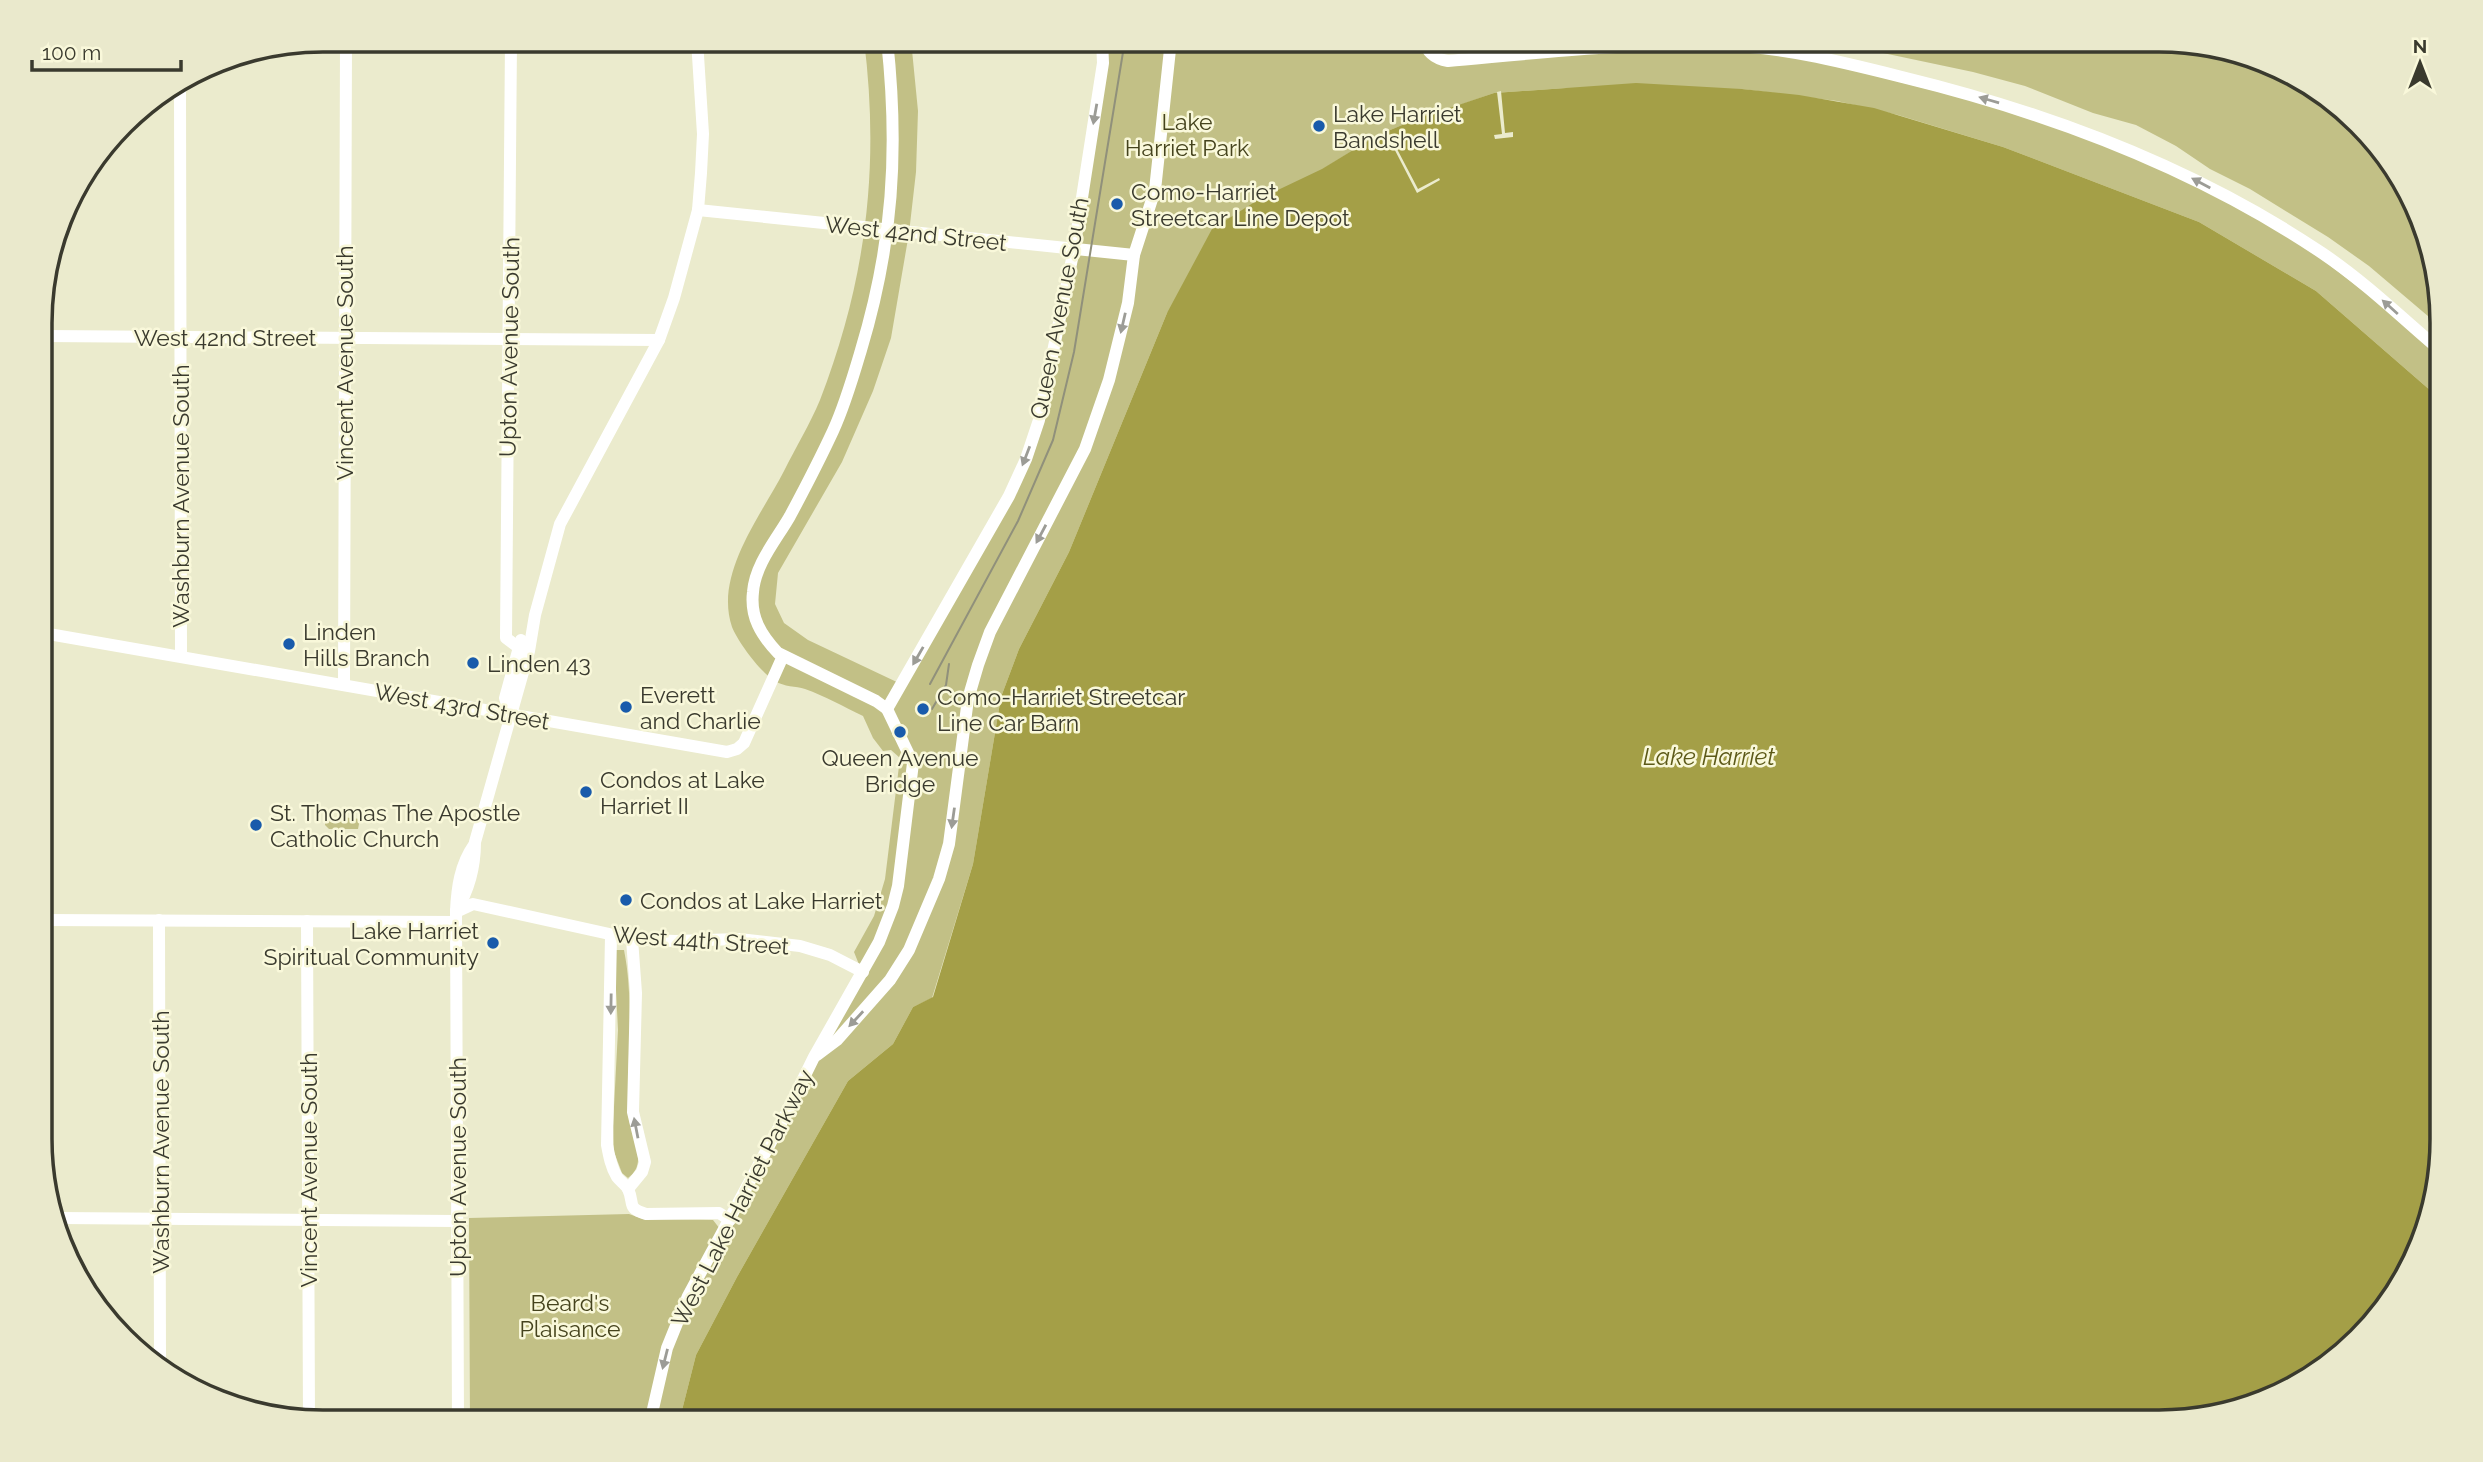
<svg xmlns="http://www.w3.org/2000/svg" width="2483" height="1462" viewBox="0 0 2483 1462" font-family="Raleway,sans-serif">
<rect width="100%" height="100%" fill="#ebebcd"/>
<g fill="#c2c086">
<path d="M864 40H911L918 111 916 172 909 233 891 338 873 391 842 462 778 573 775 604 784 623 808 640 901 684 1009 496 1049 381 1102 40H1424L1433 56 1592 47 1774 50 2065 124 2274 222 2442 352V409L2431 391 2316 291 2199 222 2003 147 1898 115 1837 101 1742 89 1566 88 1494 93 1400 126 1376 136 1323 169 1167 313 1069 552 1019 649 1001 697 973 864 932 998 913 1007 893 1044 848 1081 737 1277 696 1355 679 1422H650L667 1348 862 972 854 952 874 916 885 879 900 758 891 750 883 751 873 738 863 716C844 707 825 696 805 689 796 686 784 687 775 681 761 673 738 642 732 627 714 574 761 516 784 471 796 447 810 424 820 400 866 281 880 167 864 40Z"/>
<polygon points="1848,40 2160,40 2233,50 2301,78 2395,167 2428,232 2442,305 2442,328 2369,266 2328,237 2250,189 2210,169 2176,146 2136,125 2093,113 2025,86 1973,72 1864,49"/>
<polygon points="342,817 360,819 358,829 329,829 325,825 325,822 328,818 340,819"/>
<path d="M614 950H624C635 1005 626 1062 629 1118 631 1138 649 1163 628 1178L622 1173 614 1152 613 1126 618 1030Z"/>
<polygon points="629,1214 643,1219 713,1220 720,1229 684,1294 645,1422 470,1422 469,1218"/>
</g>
<polygon fill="#a49f47" points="1636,83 1742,89 1799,95 1874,108 2003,147 2199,222 2316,291 2431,391 2442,409 2442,1156 2405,1280 2360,1338 2301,1384 2177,1421 679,1422 696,1355 737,1277 848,1081 893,1044 913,1007 933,997 973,864 1001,697 1019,649 1069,552 1167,313 1212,229 1261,198 1322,169 1376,136 1414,120 1494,93"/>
<g fill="#ebebcd">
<polygon points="1501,91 1505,133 1513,132 1513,137 1495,139 1494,135 1502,134 1497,92"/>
<polygon points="1386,128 1418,189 1439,178 1440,180 1417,193 1384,129"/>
</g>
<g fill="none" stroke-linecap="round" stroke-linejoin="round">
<g stroke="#fff" stroke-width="12">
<polyline points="511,40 506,638 518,647"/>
<polyline points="678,40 697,40"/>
<path d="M1424 40C1427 54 1436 59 1448 61 1538 53 1626 43 1717 45 1779 46 1842 62 1902 77 2050 113 2194 167 2322 253 2365 282 2402 318 2442 352"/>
<polyline points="180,84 181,656"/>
<polyline points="698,210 1134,255"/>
<polyline points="43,336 659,340"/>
<polyline points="43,633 727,752 737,749 744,743 783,656"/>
<polyline points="344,685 346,40"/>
<polyline points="887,709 1009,496 1026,459 1039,420 1074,249 1103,63 1102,40"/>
<polyline points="510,714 505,698 521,640"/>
<path d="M456 911C469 890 475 868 475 842L529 651 535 615 560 524 659 340 674 298 698 210 701 173 703 134 697 40"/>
<polyline points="458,911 473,904 632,939 675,941 739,939 800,946 830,955 863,972"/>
<polyline points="43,920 456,922"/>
<polyline points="159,920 160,1363"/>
<polyline points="307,921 309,1420"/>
<path d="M611 936 607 1145C609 1156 611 1167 617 1177 620 1181 626 1185 628 1189 635 1204 626 1208 646 1214L719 1213 730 1220"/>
<polyline points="817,1055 837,1040 890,980 909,950 939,879 949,844 968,699 978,665 990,632 1085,449 1109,380 1128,303 1134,255 1155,190 1171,40"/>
<polyline points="628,1189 642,1172 645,1162 633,1112 636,993 632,939"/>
<polyline points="59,1218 457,1221"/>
<path d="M458 1422 456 911C457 888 460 865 474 845"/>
<path d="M650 1422 667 1348 688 1296 785 1116 814 1057 879 942 893 906 898 886 913 763 887 709 876 701 778 653C761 635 750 617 753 592 755 564 777 539 790 516 805 488 820 459 833 431 845 405 853 377 861 350 893 244 899 150 887 40"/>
</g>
<g stroke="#90907b" stroke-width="2">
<polyline points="930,684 1018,521 1053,440 1074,352 1125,40"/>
<polyline points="932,709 946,685 949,664"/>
</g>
</g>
<defs><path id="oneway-solid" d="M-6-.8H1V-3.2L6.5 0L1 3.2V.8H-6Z" transform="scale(1.75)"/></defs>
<g fill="#9c9c96">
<use href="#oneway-solid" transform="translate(1989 100) rotate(-164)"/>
<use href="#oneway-solid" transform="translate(1095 114) rotate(100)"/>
<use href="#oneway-solid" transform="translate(2201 183) rotate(-152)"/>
<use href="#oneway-solid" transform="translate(2390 307) rotate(-138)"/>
<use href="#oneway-solid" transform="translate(1123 323) rotate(103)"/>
<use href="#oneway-solid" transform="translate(1026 456) rotate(111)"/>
<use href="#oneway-solid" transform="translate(1041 534) rotate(118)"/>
<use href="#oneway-solid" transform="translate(918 656) rotate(120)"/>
<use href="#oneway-solid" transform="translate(953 818) rotate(98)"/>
<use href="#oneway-solid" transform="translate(611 1004) rotate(91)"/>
<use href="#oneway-solid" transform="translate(856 1019) rotate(133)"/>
<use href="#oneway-solid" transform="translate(636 1128) rotate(-101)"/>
<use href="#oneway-solid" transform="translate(665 1359) rotate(104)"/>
</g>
<g fill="#195bab" stroke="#f9f8da" stroke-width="2.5">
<circle cx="1319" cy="126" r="7"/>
<circle cx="1117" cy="204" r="7"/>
<circle cx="289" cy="644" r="7"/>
<circle cx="473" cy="663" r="7"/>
<circle cx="626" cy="707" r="7"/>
<circle cx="923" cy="709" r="7"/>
<circle cx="900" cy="732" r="7"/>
<circle cx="586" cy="792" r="7"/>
<circle cx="256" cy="825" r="7"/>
<circle cx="626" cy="900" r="7"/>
<circle cx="493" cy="943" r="7"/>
</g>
<g text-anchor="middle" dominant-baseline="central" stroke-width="5" stroke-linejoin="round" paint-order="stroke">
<g font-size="23" fill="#3a3a2e" stroke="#f9f8da" text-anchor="start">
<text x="1333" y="113">Lake Harriet<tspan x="1333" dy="26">Bandshell</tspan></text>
<text x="1131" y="191">Como-Harriet<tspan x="1131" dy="26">Streetcar Line Depot</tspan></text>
<text x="303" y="631">Linden<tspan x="303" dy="26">Hills Branch</tspan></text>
<text x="487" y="663">Linden 43</text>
<text x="640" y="694">Everett<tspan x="640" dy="26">and Charlie</tspan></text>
<text x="937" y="696">Como-Harriet Streetcar<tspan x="937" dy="26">Line Car Barn</tspan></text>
<text x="900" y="757" text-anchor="middle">Queen Avenue<tspan x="900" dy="26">Bridge</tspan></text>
<text x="600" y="779">Condos at Lake<tspan x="600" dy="26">Harriet II</tspan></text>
<text x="270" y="812">St. Thomas The Apostle<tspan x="270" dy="26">Catholic Church</tspan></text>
<text x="640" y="900">Condos at Lake Harriet</text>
<text x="479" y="930" text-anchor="end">Lake Harriet<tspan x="479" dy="26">Spiritual Community</tspan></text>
</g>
<g font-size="23" fill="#45431d" stroke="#f9f8da">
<text x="1187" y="121">Lake<tspan x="1187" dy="26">Harriet Park</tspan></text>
<text x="570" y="1302">Beard's<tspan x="570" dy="26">Plaisance</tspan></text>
</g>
<g font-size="23" fill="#3a3a2e" stroke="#f9f8da">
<text transform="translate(916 233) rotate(6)">West 42nd Street</text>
<text transform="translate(1059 308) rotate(-79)">Queen Avenue South</text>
<text x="225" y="337">West 42nd Street</text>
<text transform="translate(509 347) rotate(-89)">Upton Avenue South</text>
<text transform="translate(344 363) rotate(-90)">Vincent Avenue South</text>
<text transform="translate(180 496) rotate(-90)">Washburn Avenue South</text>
<text transform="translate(462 706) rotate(10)">West 43rd Street</text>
<text transform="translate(701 940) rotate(4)">West 44th Street</text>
<text transform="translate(160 1142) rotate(-90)">Washburn Avenue South</text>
<text transform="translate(457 1167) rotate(-90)">Upton Avenue South</text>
<text transform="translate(308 1170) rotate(-90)">Vincent Avenue South</text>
<text transform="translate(742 1198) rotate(-63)">West Lake Harriet Parkway</text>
</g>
<g font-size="24" font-style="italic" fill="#5c5918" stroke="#f9f8da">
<text x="1709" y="756">Lake Harriet</text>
</g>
</g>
<path d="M0 0H2483V1462H0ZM323 52H2159A271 271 0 0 1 2430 323V1139A271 271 0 0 1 2159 1410H323A271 271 0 0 1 52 1139V323A271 271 0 0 1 323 52Z" fill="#eae9cc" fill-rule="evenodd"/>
<path fill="none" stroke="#3a3a2e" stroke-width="3.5" d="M323 52H2159A271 271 0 0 1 2430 323V1139A271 271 0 0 1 2159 1410H323A271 271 0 0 1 52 1139V323A271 271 0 0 1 323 52Z"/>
<g transform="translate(2420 63)" stroke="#f9f8da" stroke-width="5" paint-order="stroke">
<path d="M0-5L12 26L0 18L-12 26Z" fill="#3a3a2e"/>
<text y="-10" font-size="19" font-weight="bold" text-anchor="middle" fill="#3a3a2e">N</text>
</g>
<path d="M32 60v10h149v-10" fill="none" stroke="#3a3a2e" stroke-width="3.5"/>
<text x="42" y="60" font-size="21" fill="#3a3a2e" stroke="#f9f8da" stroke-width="5" paint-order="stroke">100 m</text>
</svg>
